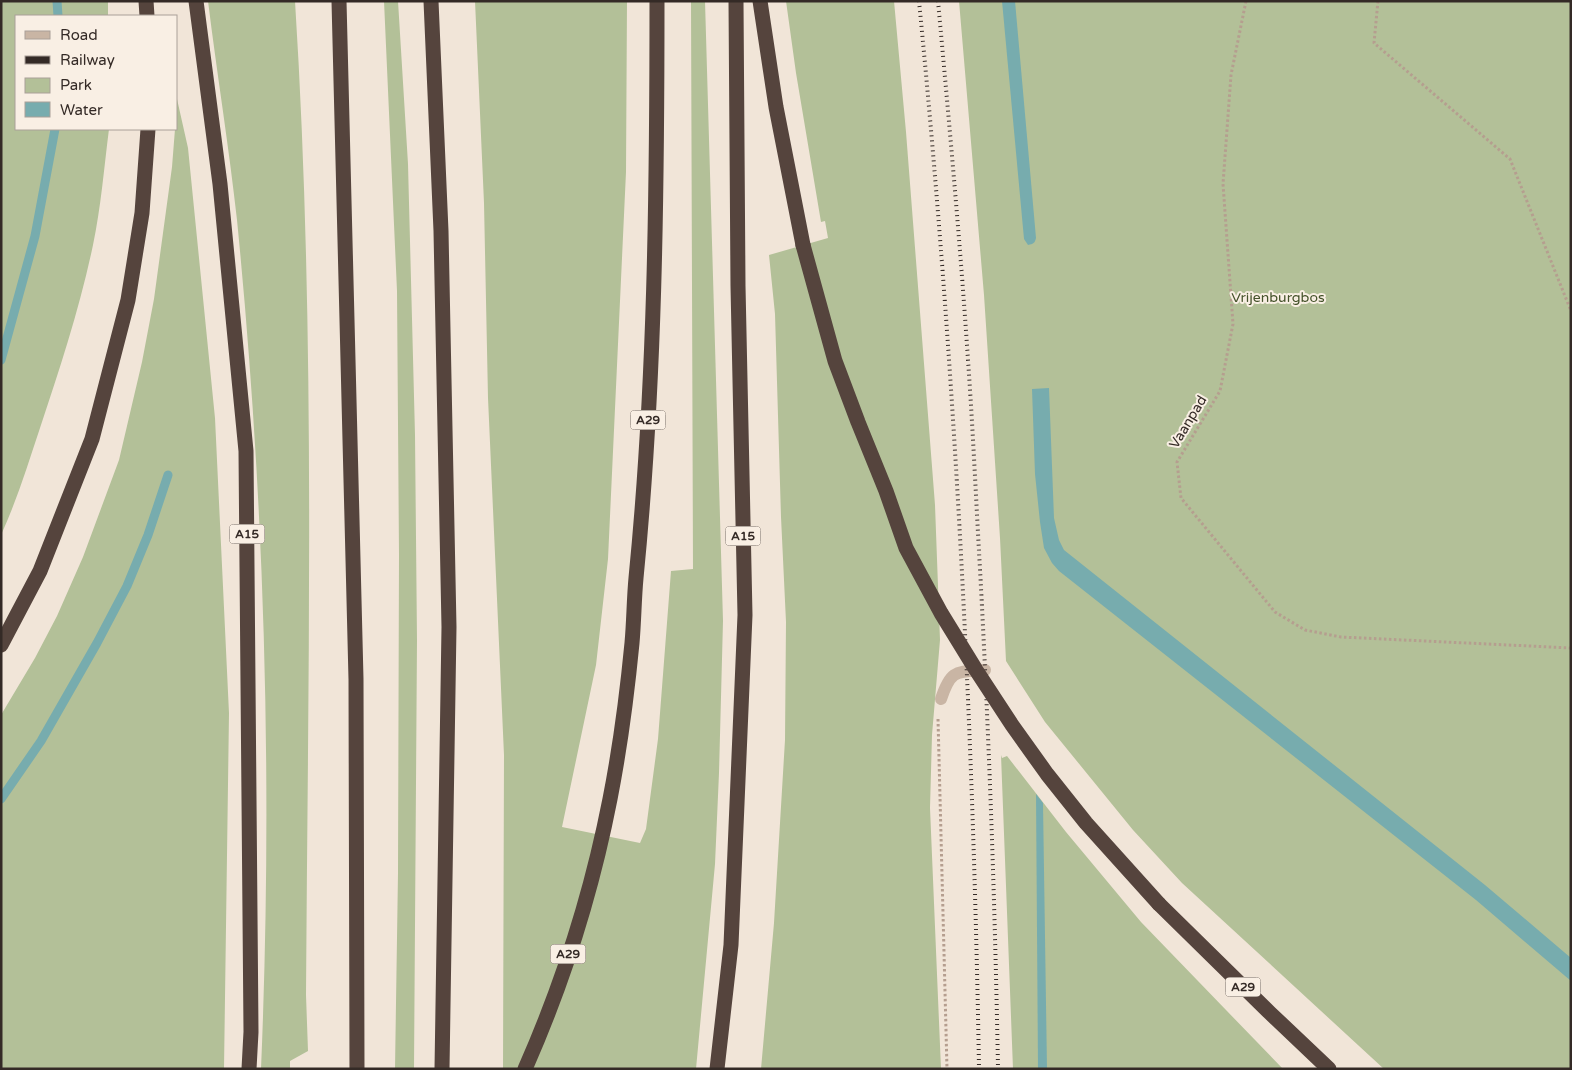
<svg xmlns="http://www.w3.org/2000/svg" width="1572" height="1070" viewBox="0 0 1572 1070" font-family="'Varela Round',sans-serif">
<rect width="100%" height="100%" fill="#f1e5d8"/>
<g fill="#b3c098">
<path d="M1 1H108V16H16V129H109C104 168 101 207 93 245 80 307 60 368 40 428 28 464 17 500 1 535Z"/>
<path d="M208 1H295C316 332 308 664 306 995L308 1051 290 1061V1069H261C273 786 265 502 237 220 229 147 217 74 208 1Z"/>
<polygon points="384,1 398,1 408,164 415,435 417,640 414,1069 395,1069 398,873 399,555 397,291"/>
<polygon points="475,1 627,1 626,172 608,559 596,665 562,827 640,843 646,829 658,739 671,571 693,569 691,1 705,1 723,621 719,773 715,864 696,1069 503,1069 504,755 488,398 484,203"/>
<polygon points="786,1 894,1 906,132 935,505 940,640 932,735 930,808 941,1069 761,1069 774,923 785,740 786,622 781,517 775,314 769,255 828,238 825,221 821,222 796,73"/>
<polygon points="959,1 1571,1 1571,1069 1384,1069 1182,883 1133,830 1045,722 1006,661 1000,538 984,295"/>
<polygon points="177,99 188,148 215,418 229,713 224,1069 1,1069 1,715 35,658 57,616 83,557 119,460 142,362 154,299 172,167 175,129 176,129"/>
<polygon points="1001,755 1002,758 1007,756 1066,832 1141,922 1283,1069 1013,1069"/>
</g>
<g fill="#77acae">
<path d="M1002 1H1015L1036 238C1035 243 1033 244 1028 245L1024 239Z"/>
<polygon points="1049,388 1054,518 1059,540 1064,550 1485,885 1571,958 1571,981 1476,900 1059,571 1052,563 1044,548 1040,522 1035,474 1032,389"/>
<polygon points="1036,794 1043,803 1047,1069 1038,1069"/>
</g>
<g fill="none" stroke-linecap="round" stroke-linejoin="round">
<g stroke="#77acae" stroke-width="9">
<polyline points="57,1 58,16"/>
<polyline points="1,360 35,236 55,129"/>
<polyline points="1,799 41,741 97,643 127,586 148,535 168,475"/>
</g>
<g stroke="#b59e8f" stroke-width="3" stroke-dasharray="2.5 2.5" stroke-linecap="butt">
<polyline points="1246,1 1231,75 1223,184 1233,324 1220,391 1177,462 1181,498 1275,612 1305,630 1341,637 1571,648"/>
<polyline points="1378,1 1374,43 1510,159 1571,311"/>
<polyline points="938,719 947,1069"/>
</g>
<path stroke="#c9b5a4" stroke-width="12" d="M941 699C951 669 956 672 985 670"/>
<g stroke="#55443d" stroke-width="15">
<polyline points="146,1 147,16"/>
<polyline points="196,1 220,184 246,451 251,1032 249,1069"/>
<polyline points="339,1 356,679 357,1069"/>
<polyline points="431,1 441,231 449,627 442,1069"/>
<polyline points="760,1 776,107 803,245"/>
<polyline points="1,645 40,571 92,439 128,300 142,213 148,129"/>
<polyline points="1159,904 1270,1013 1329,1069"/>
<path d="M525 1069C563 983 592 891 610 799 620 748 627 695 632 643 634 621 634 599 636 578 655 386 657 194 657 1"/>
<polyline points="717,1069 731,945 745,615 738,286 736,1"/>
</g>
<g stroke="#342a26" stroke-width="4" stroke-dasharray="1 4" stroke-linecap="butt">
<path d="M919 1C954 356 973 712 979 1069"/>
<path d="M938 1C949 121 960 240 968 360 973 430 976 500 980 569 989 736 995 902 998 1069"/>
</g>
<polyline stroke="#55443d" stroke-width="15" points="803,245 835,361 858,422 886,491 906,548 941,613 976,670 1012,725 1047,774 1086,823 1159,904"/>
</g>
<g text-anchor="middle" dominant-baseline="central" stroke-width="4" stroke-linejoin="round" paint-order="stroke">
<g fill="#f9efe4" stroke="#6f655f" stroke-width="1">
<rect x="630.5" y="410.5" width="35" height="19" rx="4"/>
<rect x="229.5" y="524.5" width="35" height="19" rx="4"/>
<rect x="725.5" y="526.5" width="35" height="19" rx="4"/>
<rect x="550.5" y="944.5" width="35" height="19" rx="4"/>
<rect x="1225.5" y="977.5" width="35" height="19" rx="4"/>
</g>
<g font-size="12" font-weight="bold" fill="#342a26">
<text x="648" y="420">A29</text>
<text x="247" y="534">A15</text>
<text x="743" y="536">A15</text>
<text x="568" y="954">A29</text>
<text x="1243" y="987">A29</text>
</g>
<g font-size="14" fill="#44522a" stroke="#f9efe4">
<text x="1278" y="297">Vrijenburgbos</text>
</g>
<g font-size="14" fill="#342a26" stroke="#f9efe4">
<text transform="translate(1188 422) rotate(-59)">Vaanpad</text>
</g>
</g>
<rect width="1572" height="1070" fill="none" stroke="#342a26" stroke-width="5"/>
<rect x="15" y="15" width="162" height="115" fill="#f9efe4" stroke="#aaa098"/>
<rect x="25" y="31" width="25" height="8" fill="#c9b5a4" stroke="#aaa098"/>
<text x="60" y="40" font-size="15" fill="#342a26">Road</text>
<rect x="25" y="56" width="25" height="8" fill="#342a26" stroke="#aaa098"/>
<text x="60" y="65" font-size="15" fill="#342a26">Railway</text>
<rect x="25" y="78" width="25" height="15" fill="#b3c098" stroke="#aaa098"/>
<text x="60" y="90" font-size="15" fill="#342a26">Park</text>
<rect x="25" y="102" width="25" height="15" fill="#77acae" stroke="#aaa098"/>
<text x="60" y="115" font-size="15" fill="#342a26">Water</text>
</svg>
